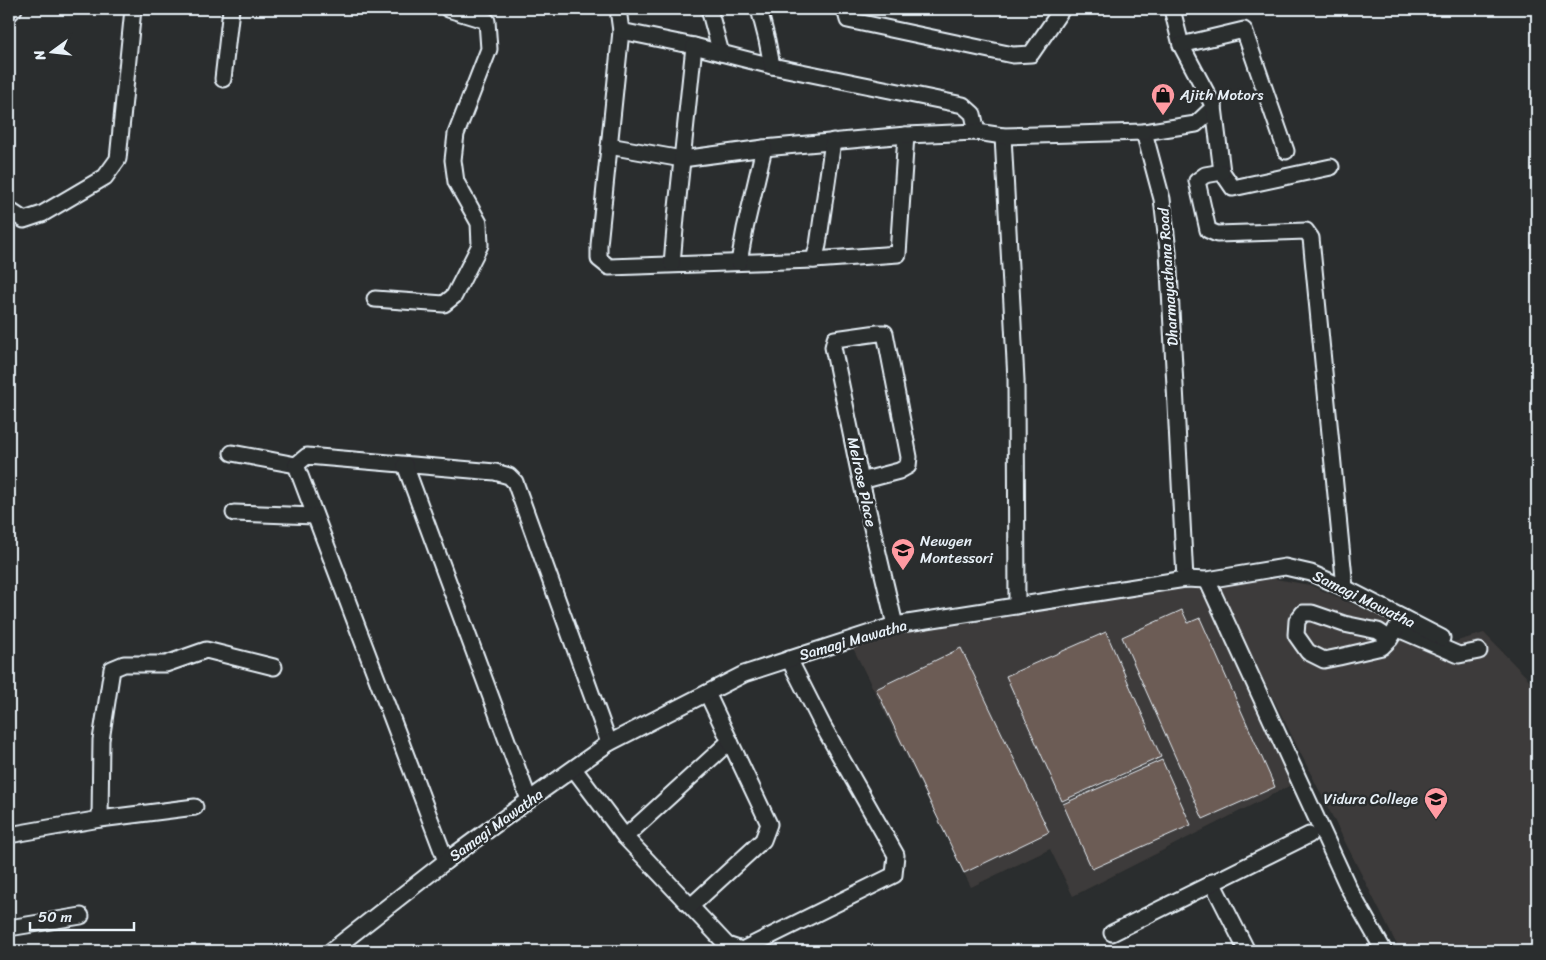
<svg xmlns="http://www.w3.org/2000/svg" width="1546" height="960" viewBox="0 0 1546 960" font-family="Sriracha,sans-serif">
<rect width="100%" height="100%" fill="#2a2d2e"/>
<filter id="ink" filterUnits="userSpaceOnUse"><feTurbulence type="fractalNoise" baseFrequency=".02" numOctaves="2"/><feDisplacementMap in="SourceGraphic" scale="10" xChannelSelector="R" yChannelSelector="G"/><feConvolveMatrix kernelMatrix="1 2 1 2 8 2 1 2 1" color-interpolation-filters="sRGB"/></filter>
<g filter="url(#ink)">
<g fill="#3e3b3a">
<polygon points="1259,576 1310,585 1444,645 1484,633 1537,688 1537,951 1400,951 1216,585"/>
<polygon points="1185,587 1203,588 1295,783 1073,896 1050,849 971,887 852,646 896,632"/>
</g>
<g fill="#6c5b55" stroke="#e8f1f8">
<polygon points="1182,610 1188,623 1200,618 1275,787 1203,819 1122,637"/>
<polygon points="1106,632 1161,757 1062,801 1006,676"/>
<polygon points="961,648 1049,832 964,873 876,689"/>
<polygon points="1162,760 1191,825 1092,869 1063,804"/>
</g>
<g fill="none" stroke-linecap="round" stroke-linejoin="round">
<g stroke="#e8f1f8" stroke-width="19">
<g id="minor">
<polyline points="618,9 621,31 599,245 599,259 609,267 814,260 898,254 906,135"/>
<polyline points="709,9 721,53 772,66 963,105 973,114 977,132"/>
<polyline points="759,9 767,40 772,66"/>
<polyline points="845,9 848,20 1013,55 1031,54 1062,9"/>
<polyline points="1172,9 1181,45 1214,107 1196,124 1144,132 1162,199 1168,251 1185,579"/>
<polyline points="9,14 14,9"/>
<polyline points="621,31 694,46 721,53"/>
<polyline points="1181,45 1244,30 1286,151"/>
<polyline points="223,79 231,9"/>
<polyline points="1214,107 1222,172 1233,188 1331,167"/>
<polyline points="1003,136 1016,380 1017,606"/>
<polyline points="609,146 682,159 764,148 906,135 977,132 1003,136 1144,132"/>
<polyline points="1222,172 1205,175 1197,181 1208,230 1217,234 1306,231 1311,238 1345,588"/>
<polyline points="9,210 24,220 42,214 105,177 118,159 133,9"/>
<polyline points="814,260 818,245 833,141"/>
<polyline points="739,262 745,229 764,148"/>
<polyline points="672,264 676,217 694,46"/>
<polyline points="375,299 444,304 454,296 480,245 479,223 456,182 453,160 456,134 489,49 487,21 448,9"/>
<polyline points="232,453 296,465"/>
<polyline points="296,465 307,456 495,472 509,476 515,482 609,743"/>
<polyline points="296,465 446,861"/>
<polyline points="405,465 529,800"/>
<polyline points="861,481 899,471 908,466 909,457 885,333 878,333 835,339 833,347 861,481 895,625"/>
<polyline points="234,513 315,516"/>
<polyline points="1207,580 1349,889 1384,951"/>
<polyline points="1396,628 1459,655 1479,651"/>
<polyline points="1390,639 1378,631 1344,624 1312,613 1303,613 1297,621 1296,635 1308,652 1324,660 1339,657 1382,647 1390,639 1403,618"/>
<polyline points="574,769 625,837 727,945 742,950 894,875 896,855 823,726 789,659"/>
<polyline points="100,819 101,740 112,669 124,664 166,664 206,650 274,667"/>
<polyline points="9,835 100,819 195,807"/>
<polyline points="625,837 730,741"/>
<polyline points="1212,882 1247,951"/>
<polyline points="691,906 763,840 769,824 707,693"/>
<polyline points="9,928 81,916"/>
<polyline points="1112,933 1309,835"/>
<polyline points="331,951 446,861 529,800 609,743 744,674 895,625 1185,579 1207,580 1285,567 1311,573 1345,588 1442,638"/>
</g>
</g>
<use href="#minor" stroke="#2a2d2e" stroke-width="15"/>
</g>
</g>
<defs>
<g id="shop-pin" transform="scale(1.25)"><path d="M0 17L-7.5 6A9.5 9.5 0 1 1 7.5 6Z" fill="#ff9aa2" stroke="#2a2d2e"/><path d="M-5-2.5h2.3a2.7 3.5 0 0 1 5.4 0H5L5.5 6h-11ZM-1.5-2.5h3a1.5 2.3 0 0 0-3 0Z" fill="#111"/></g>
<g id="school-pin" transform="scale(1.25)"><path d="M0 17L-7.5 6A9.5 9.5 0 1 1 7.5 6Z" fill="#ff9aa2" stroke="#2a2d2e"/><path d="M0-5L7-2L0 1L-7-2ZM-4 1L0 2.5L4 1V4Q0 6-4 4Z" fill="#111"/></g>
</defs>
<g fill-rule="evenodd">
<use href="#shop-pin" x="1163" y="95"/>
<use href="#school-pin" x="903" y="550"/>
<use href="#school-pin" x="1436" y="799"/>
</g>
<g text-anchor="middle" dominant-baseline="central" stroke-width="5" stroke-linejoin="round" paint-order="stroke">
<g font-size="15" fill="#e8f1f8" stroke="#2a2d2e" text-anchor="start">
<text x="1180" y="95">Ajith Motors</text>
<text x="920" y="541">Newgen<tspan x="920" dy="17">Montessori</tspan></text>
<text x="1418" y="799" text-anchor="end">Vidura College</text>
</g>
<g font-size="15" fill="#e8f1f8" stroke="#2a2d2e">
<text transform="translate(1168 277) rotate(-94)">Dharmayathana Road</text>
<text transform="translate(862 482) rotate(78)">Melrose Place</text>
<text transform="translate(1364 599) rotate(26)">Samagi Mawatha</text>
<text transform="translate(853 640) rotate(-16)">Samagi Mawatha</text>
<text transform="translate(496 825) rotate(-36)">Samagi Mawatha</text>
</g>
</g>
<rect width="1546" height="960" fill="none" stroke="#2a2d2e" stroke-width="30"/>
<rect x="15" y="15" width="1516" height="930" fill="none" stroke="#e8f1f8" stroke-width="2" filter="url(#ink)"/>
<g transform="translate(52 52) rotate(255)" stroke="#2a2d2e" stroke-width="4" paint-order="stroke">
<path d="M0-4L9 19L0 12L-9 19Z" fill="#e8f1f8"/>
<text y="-8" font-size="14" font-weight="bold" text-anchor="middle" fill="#e8f1f8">N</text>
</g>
<path d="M30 922v8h104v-8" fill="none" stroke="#e8f1f8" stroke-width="2.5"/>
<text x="38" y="922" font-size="15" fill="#e8f1f8" stroke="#2a2d2e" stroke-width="4" paint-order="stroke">50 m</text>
</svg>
